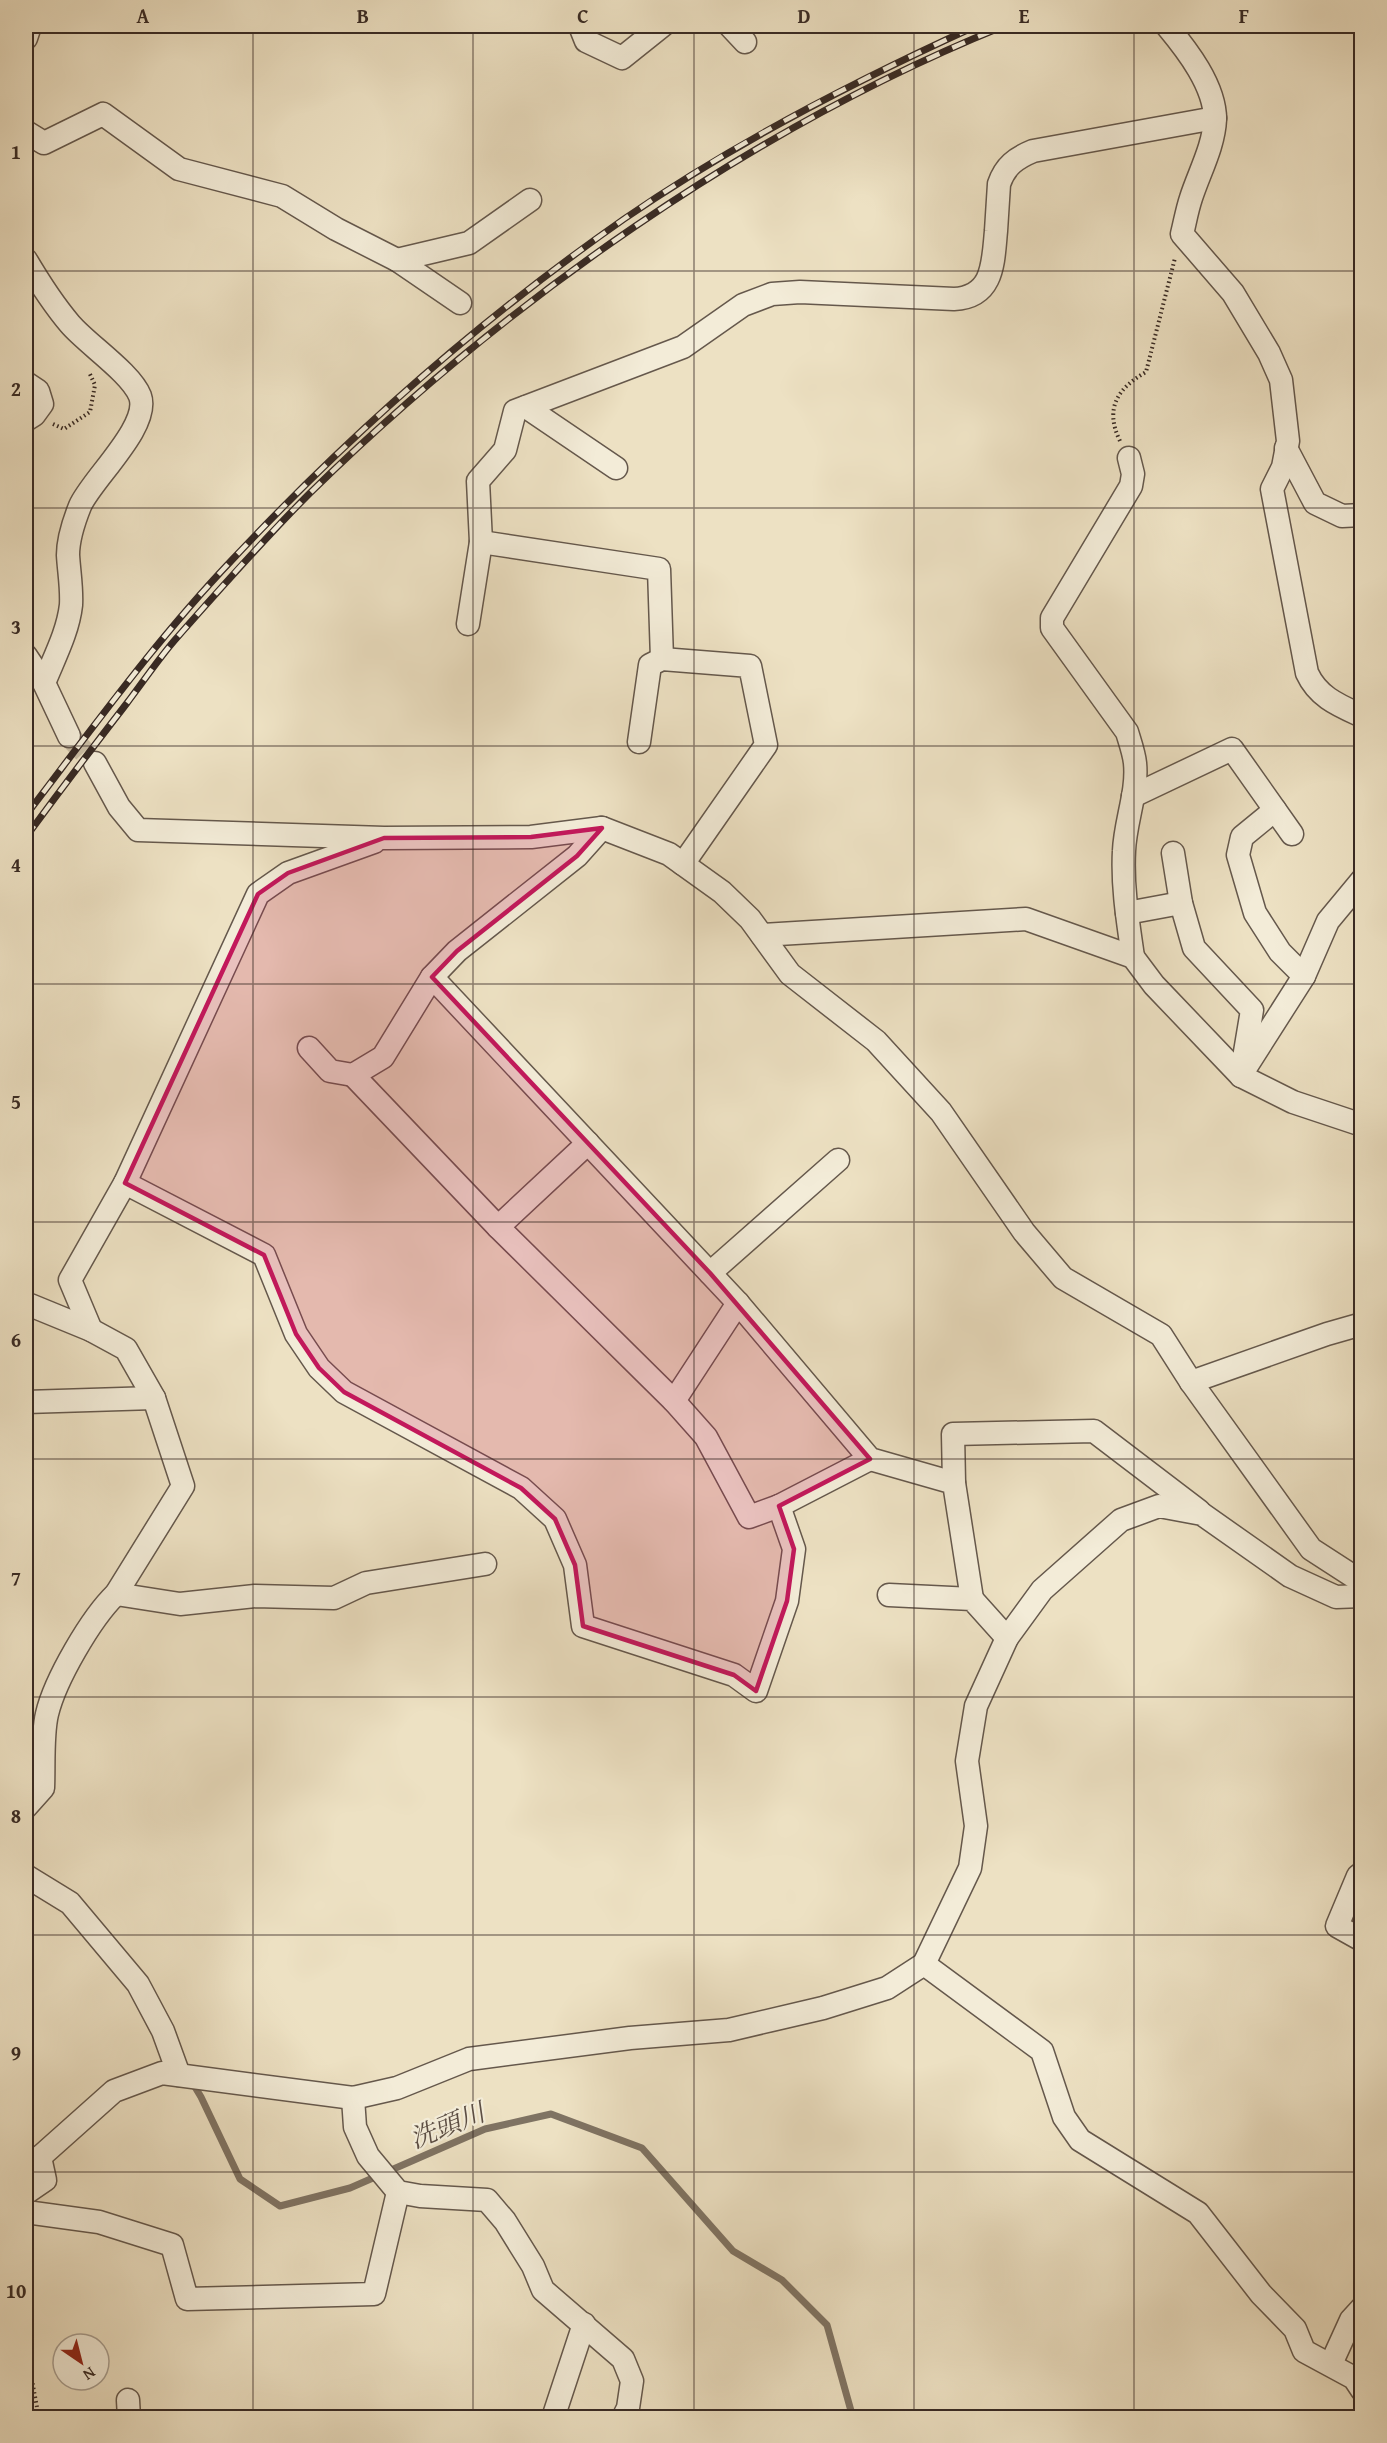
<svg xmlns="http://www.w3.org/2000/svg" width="1387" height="2443" viewBox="0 0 1387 2443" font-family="'Gentium Book Plus','Noto Serif JP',serif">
<rect width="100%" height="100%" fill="#ede1c3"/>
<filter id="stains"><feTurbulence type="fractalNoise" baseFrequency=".00333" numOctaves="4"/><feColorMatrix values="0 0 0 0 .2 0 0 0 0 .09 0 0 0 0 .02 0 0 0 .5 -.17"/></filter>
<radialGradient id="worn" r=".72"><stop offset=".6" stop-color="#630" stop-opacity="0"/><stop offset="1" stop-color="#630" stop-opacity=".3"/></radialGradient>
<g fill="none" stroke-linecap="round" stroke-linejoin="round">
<polyline stroke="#7f7363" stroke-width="7" points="192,2082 201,2097 240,2179 280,2206 350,2188 485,2129 551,2114 642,2148 733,2251 782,2280 827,2325 853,2418"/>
<polyline stroke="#c9bca3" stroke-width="22" stroke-dasharray="22 11" stroke-linecap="butt" points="69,736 95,763"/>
<g stroke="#65584c" stroke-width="25">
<g id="minor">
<polyline points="580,26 586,41 622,58 662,26"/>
<polyline points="730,26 745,42"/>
<path d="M1167 26C1187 50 1215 86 1215 119 1214 146 1199 173 1191 198 1187 210 1185 222 1182 234L1233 293 1269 353 1281 380 1288 441 1283 467 1272 489 1307 673C1318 697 1338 705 1362 716"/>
<polyline points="26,38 30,26"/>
<polyline points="26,132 44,143 103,114 179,169 282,196 336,229 397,260 460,303"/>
<path d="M26 260C39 282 53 304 70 324 87 344 131 373 140 396 151 426 91 480 80 506 74 521 68 539 68 555 69 572 72 588 71 605 68 632 54 658 44 683"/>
<polyline points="397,260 469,243 530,200"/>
<polyline points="26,383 38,391 42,404 34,415 26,420"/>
<polyline points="526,407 616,468"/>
<polyline points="1286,448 1315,503 1342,516 1362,515"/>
<path d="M1129 458 1133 474 1131 486 1052 618V628L1127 732C1130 742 1134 753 1135 763 1138 792 1125 822 1124 851 1122 886 1128 922 1133 957"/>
<polyline points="481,542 659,569 662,659"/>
<path d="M468 624 481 542 478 481 505 450 515 411 683 347 743 305 772 294 800 292 954 299C994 297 993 262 996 231 997 215 998 200 999 184 1005 166 1016 158 1033 151L1215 118"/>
<polyline points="26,656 44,683 69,736"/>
<polyline points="639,742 650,665 662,659 750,666 766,745 683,864"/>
<polyline points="95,763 119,807 138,830 384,838 531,837 602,828 669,854 722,892 750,919 790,974 876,1041 941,1112 1024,1232 1063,1278 1161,1335 1191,1382 1311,1549 1362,1582"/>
<polyline points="1133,796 1232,749 1292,834"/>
<polyline points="1275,810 1242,837 1238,855 1255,913 1280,952 1304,976"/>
<polyline points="1173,853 1181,903 1194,948 1252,1010 1241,1076"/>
<polyline points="1127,913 1181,903"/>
<polyline points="762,935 1026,919 1133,957 1154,985 1241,1076 1293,1102 1362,1125"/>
<polyline points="432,977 738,1303 870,1459 954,1483 972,1599"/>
<polyline points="309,1048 330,1071 353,1075 383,1057 432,977 457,951 577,856 602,828"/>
<polyline points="1246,1067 1304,976 1328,921 1362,880"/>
<polyline points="353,1075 498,1227 674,1401 706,1437 749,1517 779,1506 870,1459"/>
<polyline points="125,1183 264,1255 296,1334 319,1368 344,1392 521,1488 555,1519 575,1565 583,1626 734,1675 756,1691 787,1601 794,1549 779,1506"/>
<polyline points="498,1227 588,1143"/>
<polyline points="710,1273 838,1160"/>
<path d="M26 1308 30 1305 91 1330 126 1349 154 1398 183 1486 116 1594C91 1618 55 1680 47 1714 42 1734 44 1767 43 1788L26 1807"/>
<polyline points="91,1330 70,1280 125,1183 258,894 288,873 374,842"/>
<polyline points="1191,1382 1327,1334 1362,1324"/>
<polyline points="674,1401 738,1303"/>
<polyline points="26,1402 154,1398"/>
<polyline points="954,1483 953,1434 1094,1431 1199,1511"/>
<polyline points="116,1594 180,1604 255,1596 334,1598 366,1583 485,1564"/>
<polyline points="889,1595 972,1599 1007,1638"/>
<polyline points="1362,1873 1358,1876 1337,1926 1362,1940"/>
<polyline points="26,1876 70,1903 138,1984 163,2031 179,2075"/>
<polyline points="924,1964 1042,2051 1064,2117 1080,2140 1198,2213 1261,2294 1295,2329 1304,2351 1354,2378 1362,2390"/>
<polyline points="353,2098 355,2127 368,2156 398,2192 420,2196 487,2200 505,2221 533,2266 543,2290 623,2359 632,2381 628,2408 623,2418"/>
<polyline points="26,2167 40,2157 114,2091 162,2073 353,2098 397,2088 469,2059 630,2038 729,2030 823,2008 887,1988 924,1964 970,1868 976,1826 967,1761 976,1706 1007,1638 1042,1590 1121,1520 1159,1506 1202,1514 1290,1576 1336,1597 1362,1596"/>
<polyline points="26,2193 45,2180 40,2157"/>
<polyline points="26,2212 99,2222 172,2245 187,2299 374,2294 398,2192"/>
<polyline points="1331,2364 1351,2320 1362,2308"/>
<polyline points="128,2400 129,2418"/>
<polyline points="553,2418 584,2324"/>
</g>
</g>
<g stroke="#382a24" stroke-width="4" stroke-dasharray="1.5 3" stroke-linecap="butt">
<polyline points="53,424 64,429 90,412 95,385 89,372"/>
<path d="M1120 441C1104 408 1118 388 1146 372L1175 258"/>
<polyline points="26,2348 39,2418"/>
</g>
<use href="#minor" stroke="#f3ecd8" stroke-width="22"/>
<g stroke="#382a24" stroke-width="7">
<g id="rail">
<path d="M26 815C92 729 156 640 231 561 350 434 481 319 624 219 734 143 855 81 976 26"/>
<path d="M26 837C59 792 93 747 127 703 143 682 157 661 174 641 218 591 263 540 310 493 504 303 751 128 1004 26"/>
</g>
</g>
<use href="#rail" stroke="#f3ecd8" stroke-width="4.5" stroke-dasharray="14" stroke-linecap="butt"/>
</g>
<path fill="#c2185b" fill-opacity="0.2" stroke="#c2185b" stroke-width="4.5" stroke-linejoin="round" d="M602 828 577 856 457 951 432 977 710 1273 870 1459 779 1506 794 1549 787 1601 756 1691 734 1675 583 1626 575 1565 555 1519 521 1488 344 1392 319 1368 296 1334 264 1255 125 1183 258 894 288 873 384 838 531 837Z"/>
<path fill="none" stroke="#382a24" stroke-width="1.5" stroke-opacity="0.55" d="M253 26V2418M473 26V2418M694 26V2418M914 26V2418M1134 26V2418M26 271H1362M26 508H1362M26 746H1362M26 984H1362M26 1222H1362M26 1459H1362M26 1697H1362M26 1935H1362M26 2172H1362"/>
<g text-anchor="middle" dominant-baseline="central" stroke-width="4.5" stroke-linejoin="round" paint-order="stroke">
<g font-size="26" font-style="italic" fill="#5c4e44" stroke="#f3ecd8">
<text transform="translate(447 2125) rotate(-22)">洗頭川</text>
</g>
</g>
<rect width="1387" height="2443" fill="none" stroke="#ede1c3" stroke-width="66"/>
<g transform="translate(81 2362) rotate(145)"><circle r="28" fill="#f3ecd8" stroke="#a89e90" stroke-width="1.5"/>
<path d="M0-4.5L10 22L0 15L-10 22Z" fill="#8f2418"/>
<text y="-9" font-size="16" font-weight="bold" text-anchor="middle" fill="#382a24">N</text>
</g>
<rect x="33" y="33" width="1321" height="2377" fill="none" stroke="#382a24" stroke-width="2"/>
<g font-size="20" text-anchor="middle" font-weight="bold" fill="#382a24">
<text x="143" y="23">A</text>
<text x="363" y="23">B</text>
<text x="583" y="23">C</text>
<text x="804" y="23">D</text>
<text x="1024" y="23">E</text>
<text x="1244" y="23">F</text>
<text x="16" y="159">1</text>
<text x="16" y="396">2</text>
<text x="16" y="634">3</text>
<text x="16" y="872">4</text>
<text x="16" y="1109">5</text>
<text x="16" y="1347">6</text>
<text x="16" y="1585">7</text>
<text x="16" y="1823">8</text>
<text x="16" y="2060">9</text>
<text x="16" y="2298">10</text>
</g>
<rect width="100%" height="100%" filter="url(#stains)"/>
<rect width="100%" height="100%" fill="url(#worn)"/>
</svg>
